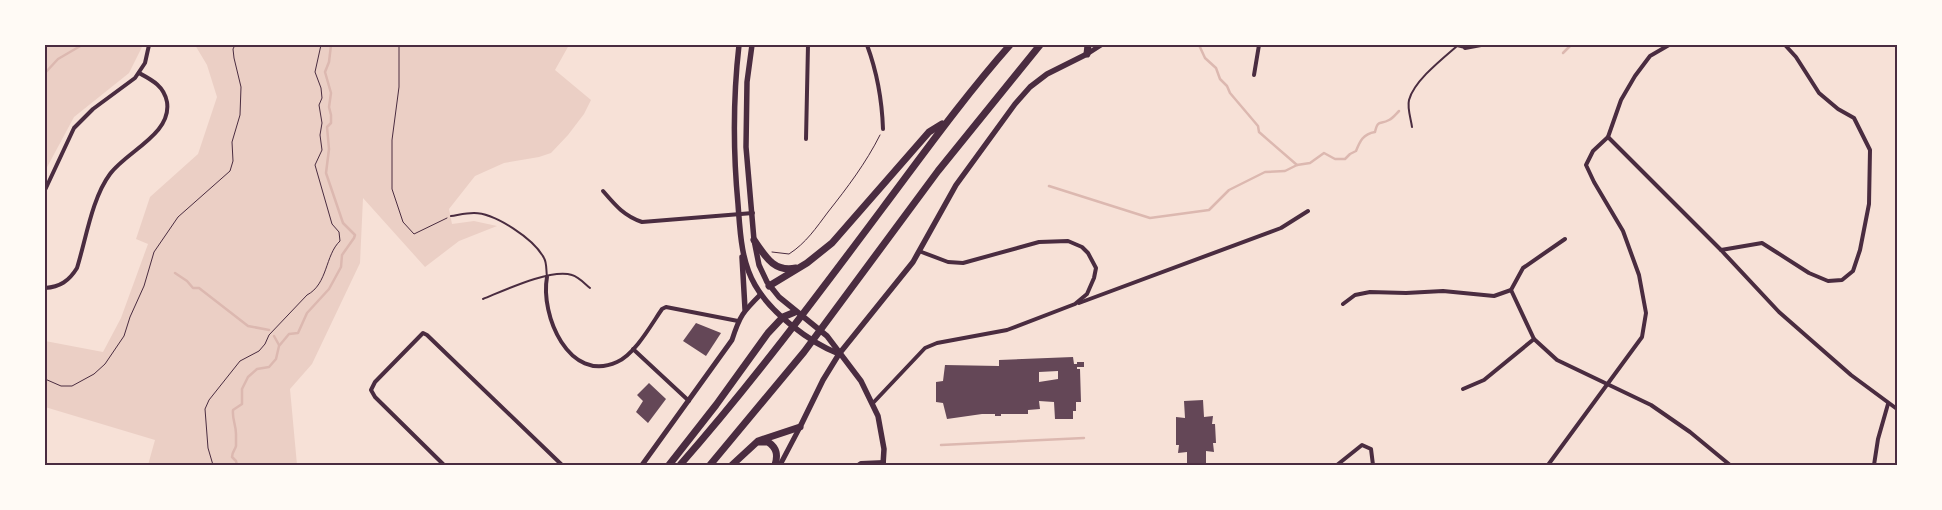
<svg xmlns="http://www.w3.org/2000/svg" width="1942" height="510" viewBox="0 0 1942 510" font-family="'PT Sans Narrow',sans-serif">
<rect width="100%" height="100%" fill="#f7e1d7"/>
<g fill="#ebcfc5">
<polygon points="45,45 143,45 129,73 74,117 45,171"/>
<polygon points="195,45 569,45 555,70 591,100 584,114 568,135 551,153 539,157 504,163 475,176 449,209 452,224 474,221 497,226 459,241 425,267 363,198 360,263 312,364 290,389 297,465 148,465 155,440 45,407 45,341 103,352 121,318 148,244 136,239 150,197 198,154 217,97 207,65"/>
</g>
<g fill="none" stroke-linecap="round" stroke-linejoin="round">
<g stroke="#dcb8b0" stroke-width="2.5">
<polyline points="1199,45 1205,58 1216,68 1220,79 1227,86 1230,93 1258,126 1259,132 1297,165"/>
<polyline points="1563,53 1571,45"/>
<polyline points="45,73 58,59 82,45"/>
<path d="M1049 186 1150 218 1209 210 1229 190 1265 172 1285 171 1297 165 1310 163 1324 153 1335 159H1345L1350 154 1356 151C1360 141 1363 134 1375 132 1378 119 1380 125 1389 120 1393 118 1396 114 1399 111"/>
<polyline points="175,273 187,281 193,288 199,288 248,326 269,330"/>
<polyline points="274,336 279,345"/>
<polyline points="941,445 1084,438"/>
<path d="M237 465 236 461 232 457C232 452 235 450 236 446 236 442 236 438 236 434 236 425 232 419 233 410L242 404V389L248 377 257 369 269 367 276 359 279 346 289 334 298 333 307 313 329 289 341 267 342 255 354 238 355 235 343 223 326 173 329 149 327 127 331 123V115L329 107 331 93 325 72 329 62 331 45"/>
</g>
</g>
<g fill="#644757" fill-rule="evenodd">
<polygon points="696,323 721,333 706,356 683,341"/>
<path d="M1073 357 1074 364H1077V362H1084V367H1077V369H1080L1081 402H1076V411H1073V419H1055L1054 402 1039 401 1040 409 1028 410V414H1001V416H995V414H982L947 419 943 403 936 402V382L943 381 945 365 999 366V360ZM1058 371V379L1039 382V372Z"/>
<polygon points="649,383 666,399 648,423 636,412 643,401 637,395"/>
<polygon points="1203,400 1204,417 1213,416 1212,424 1215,424 1216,443 1213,443 1214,452 1206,451 1206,465 1187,465 1187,452 1178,453 1179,445 1176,445 1176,417 1185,418 1184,401"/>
</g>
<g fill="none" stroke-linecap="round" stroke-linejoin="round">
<g stroke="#4a2c40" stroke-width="1">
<polyline points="399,45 399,87 392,140 392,189 403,222 414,234 447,218"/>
<path d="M772 252 789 254C806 243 816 228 828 212 847 188 866 163 880 135"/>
<polyline points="45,379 61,386 72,386 94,374 105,364 124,336 130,317 144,286 154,252 178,217 230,171 233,161 232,142 240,115 241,87 234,58 233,49 235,45"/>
<path d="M213 465 208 448 205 409 209 400 240 361 259 351 265 344 269 335 307 295C328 284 325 255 340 241L339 232 332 224 315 165 322 150 320 135 322 123 319 105 322 98 321 88 315 72 321 45"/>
</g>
<g stroke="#4a2c40" stroke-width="2">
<path d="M1412 127C1411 119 1407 108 1409 100 1414 81 1442 59 1457 46L1465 48"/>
<path d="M451 216C458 215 466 213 474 213 495 213 534 239 544 258 547 263 546 270 547 277"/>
<path d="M483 299C503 291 551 268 572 275 579 277 585 284 590 288"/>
</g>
<g stroke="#4a2c40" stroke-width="4">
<path d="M867 45C877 72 882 100 883 129"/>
<polyline points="1465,48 1481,45"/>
<polyline points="1254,75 1259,45"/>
<polyline points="1608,137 1721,250 1779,312 1851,375 1897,409"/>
<polyline points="806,139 808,45"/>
<polyline points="45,190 74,128 93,109 135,78 145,63 149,45"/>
<path d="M603 191C615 205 624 216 642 222L753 213"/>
<polyline points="1721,250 1762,243 1809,273 1828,281 1842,280 1853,271 1860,250 1869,204 1870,150 1854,118 1838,109 1819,93 1796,57 1785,45"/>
<path d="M547 277C540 315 569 384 617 362 635 354 651 325 662 309L666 307 738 321"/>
<path d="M45 288C60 287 69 281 77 268 86 239 92 198 110 174 127 151 172 134 167 102 164 86 152 80 139 73"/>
<polyline points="1511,290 1534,339 1557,360 1651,405 1690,432 1730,465"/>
<polyline points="1079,303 1281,228 1308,211"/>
<polyline points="1343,304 1355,295 1370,292 1406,293 1443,291 1494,296 1511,290 1523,268 1565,239"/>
<polyline points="633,349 689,401"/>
<polyline points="1463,389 1484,380 1534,339"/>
<polyline points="873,403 925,348 937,343 1007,330 1075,304 1087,294 1094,278 1096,268 1088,253 1082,247 1068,241 1039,242 963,263 948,262 919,251"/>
<polyline points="444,465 375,397 371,390 375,382 423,333 427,335 562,465"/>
<polyline points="858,465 861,463 884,462"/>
<polyline points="1337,465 1362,445 1371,449 1373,465"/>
<polyline points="1548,465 1642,337 1646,313 1639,275 1623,231 1594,182 1586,165 1593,151 1608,137 1621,100 1635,76 1650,56 1669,45"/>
<polyline points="1874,465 1878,439 1888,404"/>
</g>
<g stroke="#4a2c40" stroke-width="5">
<polyline points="1087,54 1101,45"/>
<path d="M642 465 732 340C740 315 743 312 761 294"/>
<polyline points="780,465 800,427"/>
</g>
<g stroke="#4a2c40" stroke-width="5.5">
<path d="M739 45C733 98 733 151 738 204 740 231 741 261 755 285 771 313 809 342 839 354"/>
<polyline points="752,45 747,82 746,147 754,240 759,265 767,282 779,297 827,336 861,381 878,416 884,449 883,465"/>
<polyline points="742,257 745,309"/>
<polyline points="800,427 823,380 839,354 913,262 956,185 1015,104 1030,87 1047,74 1087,54"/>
</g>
<g stroke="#4a2c40" stroke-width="7">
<polyline points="1087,54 1088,45"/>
<path d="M754 240C765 256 774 273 796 268"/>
<polyline points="769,286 807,263 832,243 929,132 942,124"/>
<path d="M759 442H768C777 448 778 455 775 465"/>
<polyline points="669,465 716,405 768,333 783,317 795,312"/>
<path d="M680 465C752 383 817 296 882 209 924 153 964 97 1010 45"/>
<polyline points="710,465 804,352 938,171 1040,45"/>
<polyline points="732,465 758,441 800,427"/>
</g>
</g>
<rect width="1942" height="510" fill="none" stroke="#fffaf5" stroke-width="92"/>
<rect x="46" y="46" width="1850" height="418" fill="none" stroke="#4a2c40" stroke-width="2"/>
</svg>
